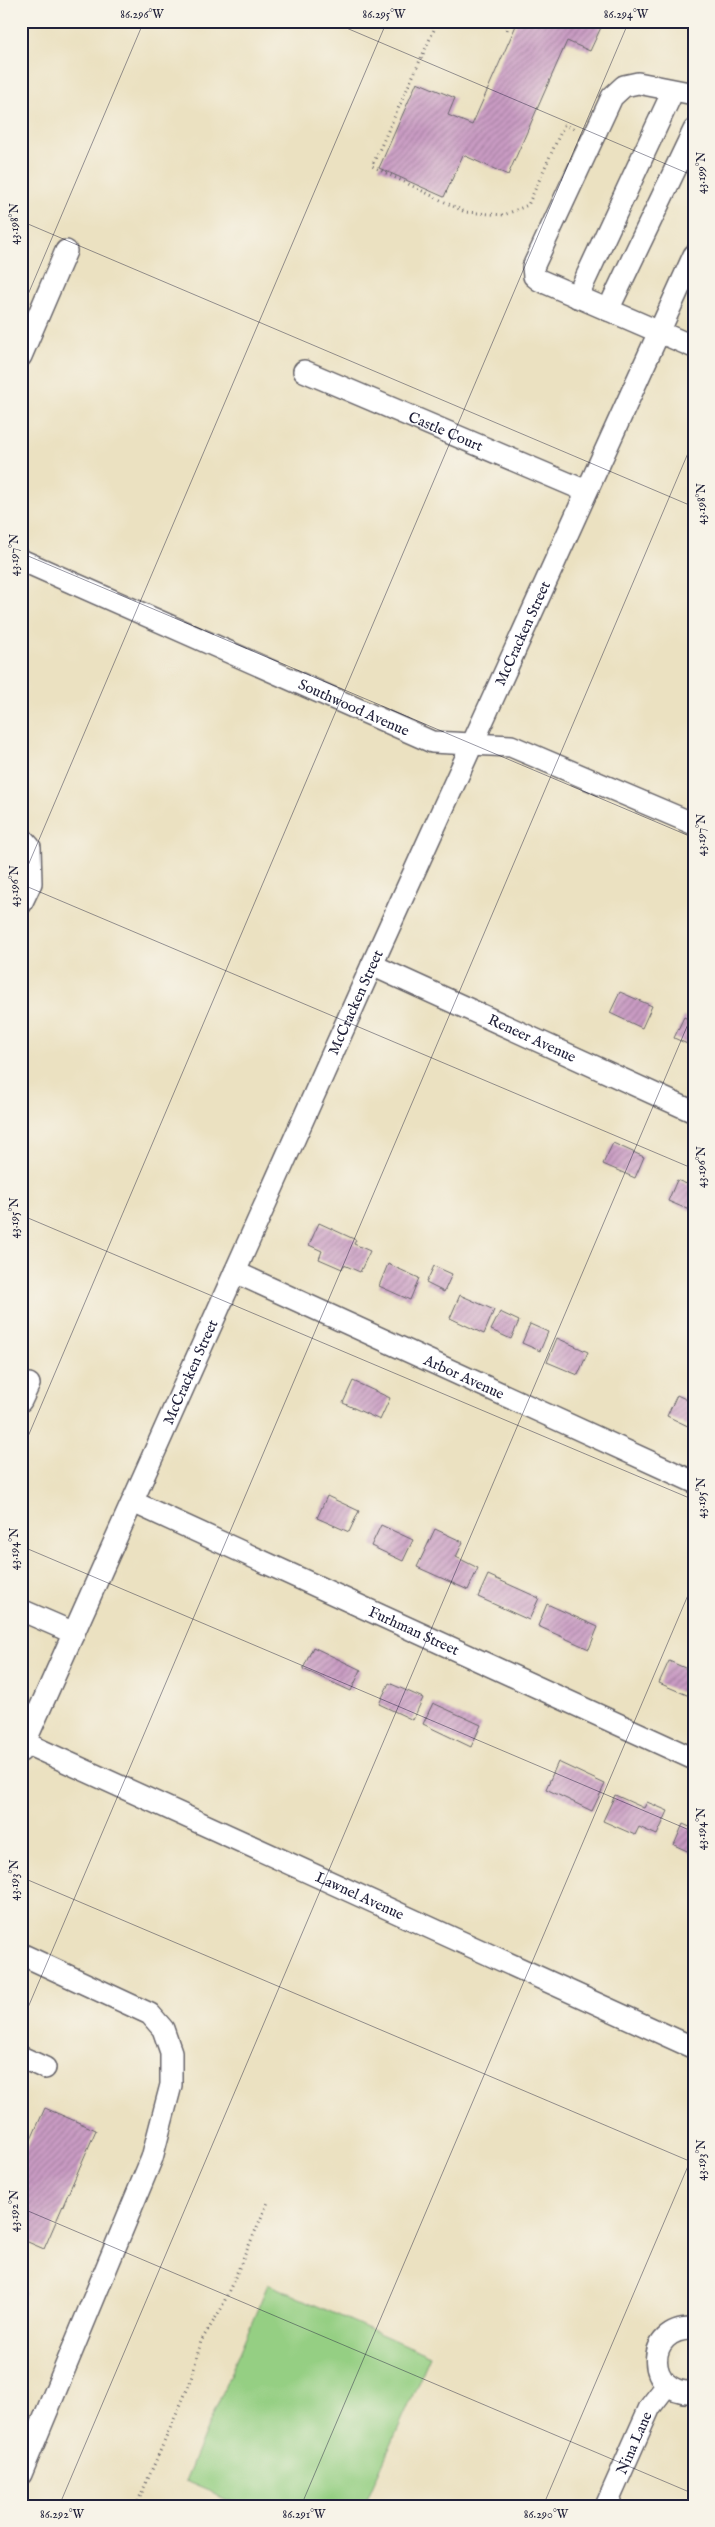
<svg xmlns="http://www.w3.org/2000/svg" width="715" height="2527" viewBox="0 0 715 2527" font-family="'IM FELL English',serif">
<defs>
<pattern id="building-hatch" width="6" height="6" patternUnits="userSpaceOnUse" patternTransform="scale(1.25)"><rect width="6" height="6" fill="#c99bc3"/><path d="M-1 1l2-2M0 6l6-6M5 7l2-2" fill="none" stroke="#a37ea0"/></pattern>
</defs>
<rect width="100%" height="100%" fill="#f7f3e8"/>
<filter id="ink" filterUnits="userSpaceOnUse"><feTurbulence type="fractalNoise" baseFrequency=".02" numOctaves="2"/><feDisplacementMap in="SourceGraphic" scale="10" xChannelSelector="R" yChannelSelector="G"/><feConvolveMatrix kernelMatrix="1 2 1 2 8 2 1 2 1" color-interpolation-filters="sRGB"/></filter>
<filter id="wash" filterUnits="userSpaceOnUse"><feTurbulence type="fractalNoise" baseFrequency=".0096" numOctaves="4" result="noise"/><feDisplacementMap in="SourceGraphic" scale="20" xChannelSelector="R" yChannelSelector="G"/><feGaussianBlur stdDeviation="1.12" result="paint"/><feColorMatrix in="noise" values="0 0 0 0 0 0 0 0 0 0 0 0 0 0 0 0 0 1.4 0 .05"/><feComposite in="paint" operator="in"/></filter>
<g filter="url(#wash)">
<rect width="100%" height="100%" fill="#ebe1c1"/>
<polygon fill="#95cf83" stroke="#5c785f" points="268,2284 430,2356 364,2506 244,2506 185,2481"/>
<g id="blocks">
<g fill="url(#building-hatch)">
<polygon points="518,21 604,21 590,51 567,41 508,175 463,155 444,197 379,168 417,82 455,98 448,115 472,125"/>
<polygon points="620,992 652,1006 642,1028 610,1013"/>
<polygon points="684,1017 694,1022 694,1047 674,1038"/>
<polygon points="613,1143 644,1157 635,1178 603,1164"/>
<polygon points="677,1180 694,1187 694,1212 668,1201"/>
<polygon points="319,1223 356,1240 354,1244 370,1251 360,1272 344,1265 342,1269 319,1259 322,1251 309,1245"/>
<polygon points="388,1264 419,1278 410,1300 379,1286"/>
<polygon points="434,1266 452,1274 444,1292 426,1283"/>
<polygon points="460,1295 494,1310 484,1334 450,1318"/>
<polygon points="500,1312 519,1321 511,1339 491,1330"/>
<polygon points="530,1324 548,1332 540,1351 522,1343"/>
<polygon points="557,1338 588,1352 578,1375 547,1362"/>
<polygon points="353,1381 390,1398 380,1420 343,1403"/>
<polygon points="677,1395 694,1403 694,1429 667,1416"/>
<polygon points="327,1496 359,1511 349,1532 317,1518"/>
<polygon points="381,1525 413,1540 403,1561 371,1546"/>
<polygon points="435,1529 463,1542 456,1557 478,1568 468,1590 417,1567"/>
<polygon points="488,1575 539,1598 529,1620 478,1597"/>
<polygon points="547,1604 598,1627 589,1649 538,1626"/>
<polygon points="313,1647 361,1670 351,1691 303,1669"/>
<polygon points="669,1661 694,1672 694,1698 659,1683"/>
<polygon points="389,1683 423,1698 413,1720 379,1704"/>
<polygon points="433,1703 481,1725 471,1747 423,1724"/>
<polygon points="558,1762 605,1784 592,1811 546,1789"/>
<polygon points="615,1795 644,1808 647,1802 668,1811 657,1835 639,1827 635,1835 603,1821"/>
<polygon points="683,1824 694,1829 694,1854 674,1845"/>
<polygon points="45,2108 96,2130 44,2249 21,2239 21,2162"/>
<polygon points="21,2290 26,2292 21,2303"/>
</g>
</g>
</g>
<g filter="url(#ink)">
<use href="#blocks" fill-opacity="0" stroke="#68656a" stroke-width="1"/>
<g fill="none" stroke-linecap="round" stroke-linejoin="round">
<g stroke="#68656a" stroke-width="24">
<g id="minor">
<polyline points="694,94 638,83 624,86 612,97 533,267 534,276 539,280 694,347"/>
<polyline points="577,297 673,91"/>
<polyline points="608,310 694,130"/>
<polyline points="21,356 66,251"/>
<path id="s1" d="M304 371 586 491"/>
<path id="s2" d="M21 560 432 742 511 746 694 824"/>
<polyline points="21,837 30,847 31,883 21,904"/>
<path id="s3" d="M372 965 694 1112"/>
<path id="s4" d="M235 1272 694 1482"/>
<polyline points="21,1401 29,1384"/>
<path id="s5" d="M133 1502 694 1759"/>
<polyline points="21,1610 74,1633"/>
<path id="s6" d="M25 1743 694 2048"/>
<path id="s7" d="M21 1751 372 965 694 255"/>
<polyline points="21,1954 150,2014 163,2029 171,2052 171,2085 152,2158 21,2474"/>
<polyline points="21,2057 45,2068"/>
<path d="M694 2329C643 2326 645 2396 694 2392"/>
<path id="s8" d="M606 2506 650 2407 667 2385"/>
</g>
</g>
<g stroke="#68656a" stroke-width="3" stroke-dasharray="1 4" stroke-linecap="butt">
<polyline points="438,21 372,166 465,212 504,215 528,205 564,125 577,130"/>
<polyline points="507,30 508,21"/>
<polyline points="136,2506 190,2383 201,2341 221,2309 268,2202"/>
</g>
<use href="#minor" stroke="#fff" stroke-width="21"/>
</g>
</g>
<path fill="none" stroke="#22223b" stroke-width="1" stroke-opacity="0.45" d="M330 21 694 176M21 221 694 507M21 311 144 21M21 553 694 838M21 882 387 21M21 884 694 1169M21 1215 694 1500M21 1453 629 21M21 1546 694 1832M21 1877 694 2163M21 2024 694 439M21 2208 694 2494M59 2506 694 1010M301 2506 694 1581M543 2506 694 2152"/>
<g text-anchor="middle" dominant-baseline="central" stroke-width="5" stroke-linejoin="round" paint-order="stroke">
<g font-size="15" fill="#22223b" stroke="#f7f3e8">
<text stroke="none"><textPath href="#s1" startOffset="154">Castle Court</textPath></text>
<text stroke="none"><textPath href="#s7" startOffset="1225">McCracken Street</textPath></text>
<text stroke="none"><textPath href="#s2" startOffset="364">Southwood Avenue</textPath></text>
<text stroke="none"><textPath href="#s7" startOffset="820">McCracken Street</textPath></text>
<text stroke="none"><textPath href="#s3" startOffset="176">Reneer Avenue</textPath></text>
<text stroke="none"><textPath href="#s7" startOffset="415">McCracken Street</textPath></text>
<text stroke="none"><textPath href="#s4" startOffset="252">Arbor Avenue</textPath></text>
<text stroke="none"><textPath href="#s5" startOffset="309">Furhman Street</textPath></text>
<text stroke="none"><textPath href="#s6" startOffset="368">Lawnel Avenue</textPath></text>
<text stroke="none"><textPath href="#s8" startOffset="69">Nina Lane</textPath></text>
</g>
</g>
<rect width="715" height="2527" fill="none" stroke="#f7f3e8" stroke-width="55"/>
<rect x="28" y="28" width="660" height="2472" fill="none" stroke="#22223b" stroke-width="2"/>
<g font-size="12" text-anchor="middle" fill="#22223b">
<text x="142" y="18">86.296°W</text>
<text x="384" y="18">86.295°W</text>
<text x="626" y="18">86.294°W</text>
<text transform="translate(701 173) rotate(-90)" y="4">43.199°N</text>
<text transform="translate(14 224) rotate(-90)" y="4">43.198°N</text>
<text transform="translate(701 504) rotate(-90)" y="4">43.198°N</text>
<text transform="translate(14 555) rotate(-90)" y="4">43.197°N</text>
<text transform="translate(701 835) rotate(-90)" y="4">43.197°N</text>
<text transform="translate(14 886) rotate(-90)" y="4">43.196°N</text>
<text transform="translate(701 1167) rotate(-90)" y="4">43.196°N</text>
<text transform="translate(14 1218) rotate(-90)" y="4">43.195°N</text>
<text transform="translate(701 1498) rotate(-90)" y="4">43.195°N</text>
<text transform="translate(14 1549) rotate(-90)" y="4">43.194°N</text>
<text transform="translate(701 1829) rotate(-90)" y="4">43.194°N</text>
<text transform="translate(14 1880) rotate(-90)" y="4">43.193°N</text>
<text transform="translate(701 2160) rotate(-90)" y="4">43.193°N</text>
<text transform="translate(14 2211) rotate(-90)" y="4">43.192°N</text>
<text x="62" y="2518">86.292°W</text>
<text x="304" y="2518">86.291°W</text>
<text x="546" y="2518">86.290°W</text>
</g>
</svg>
